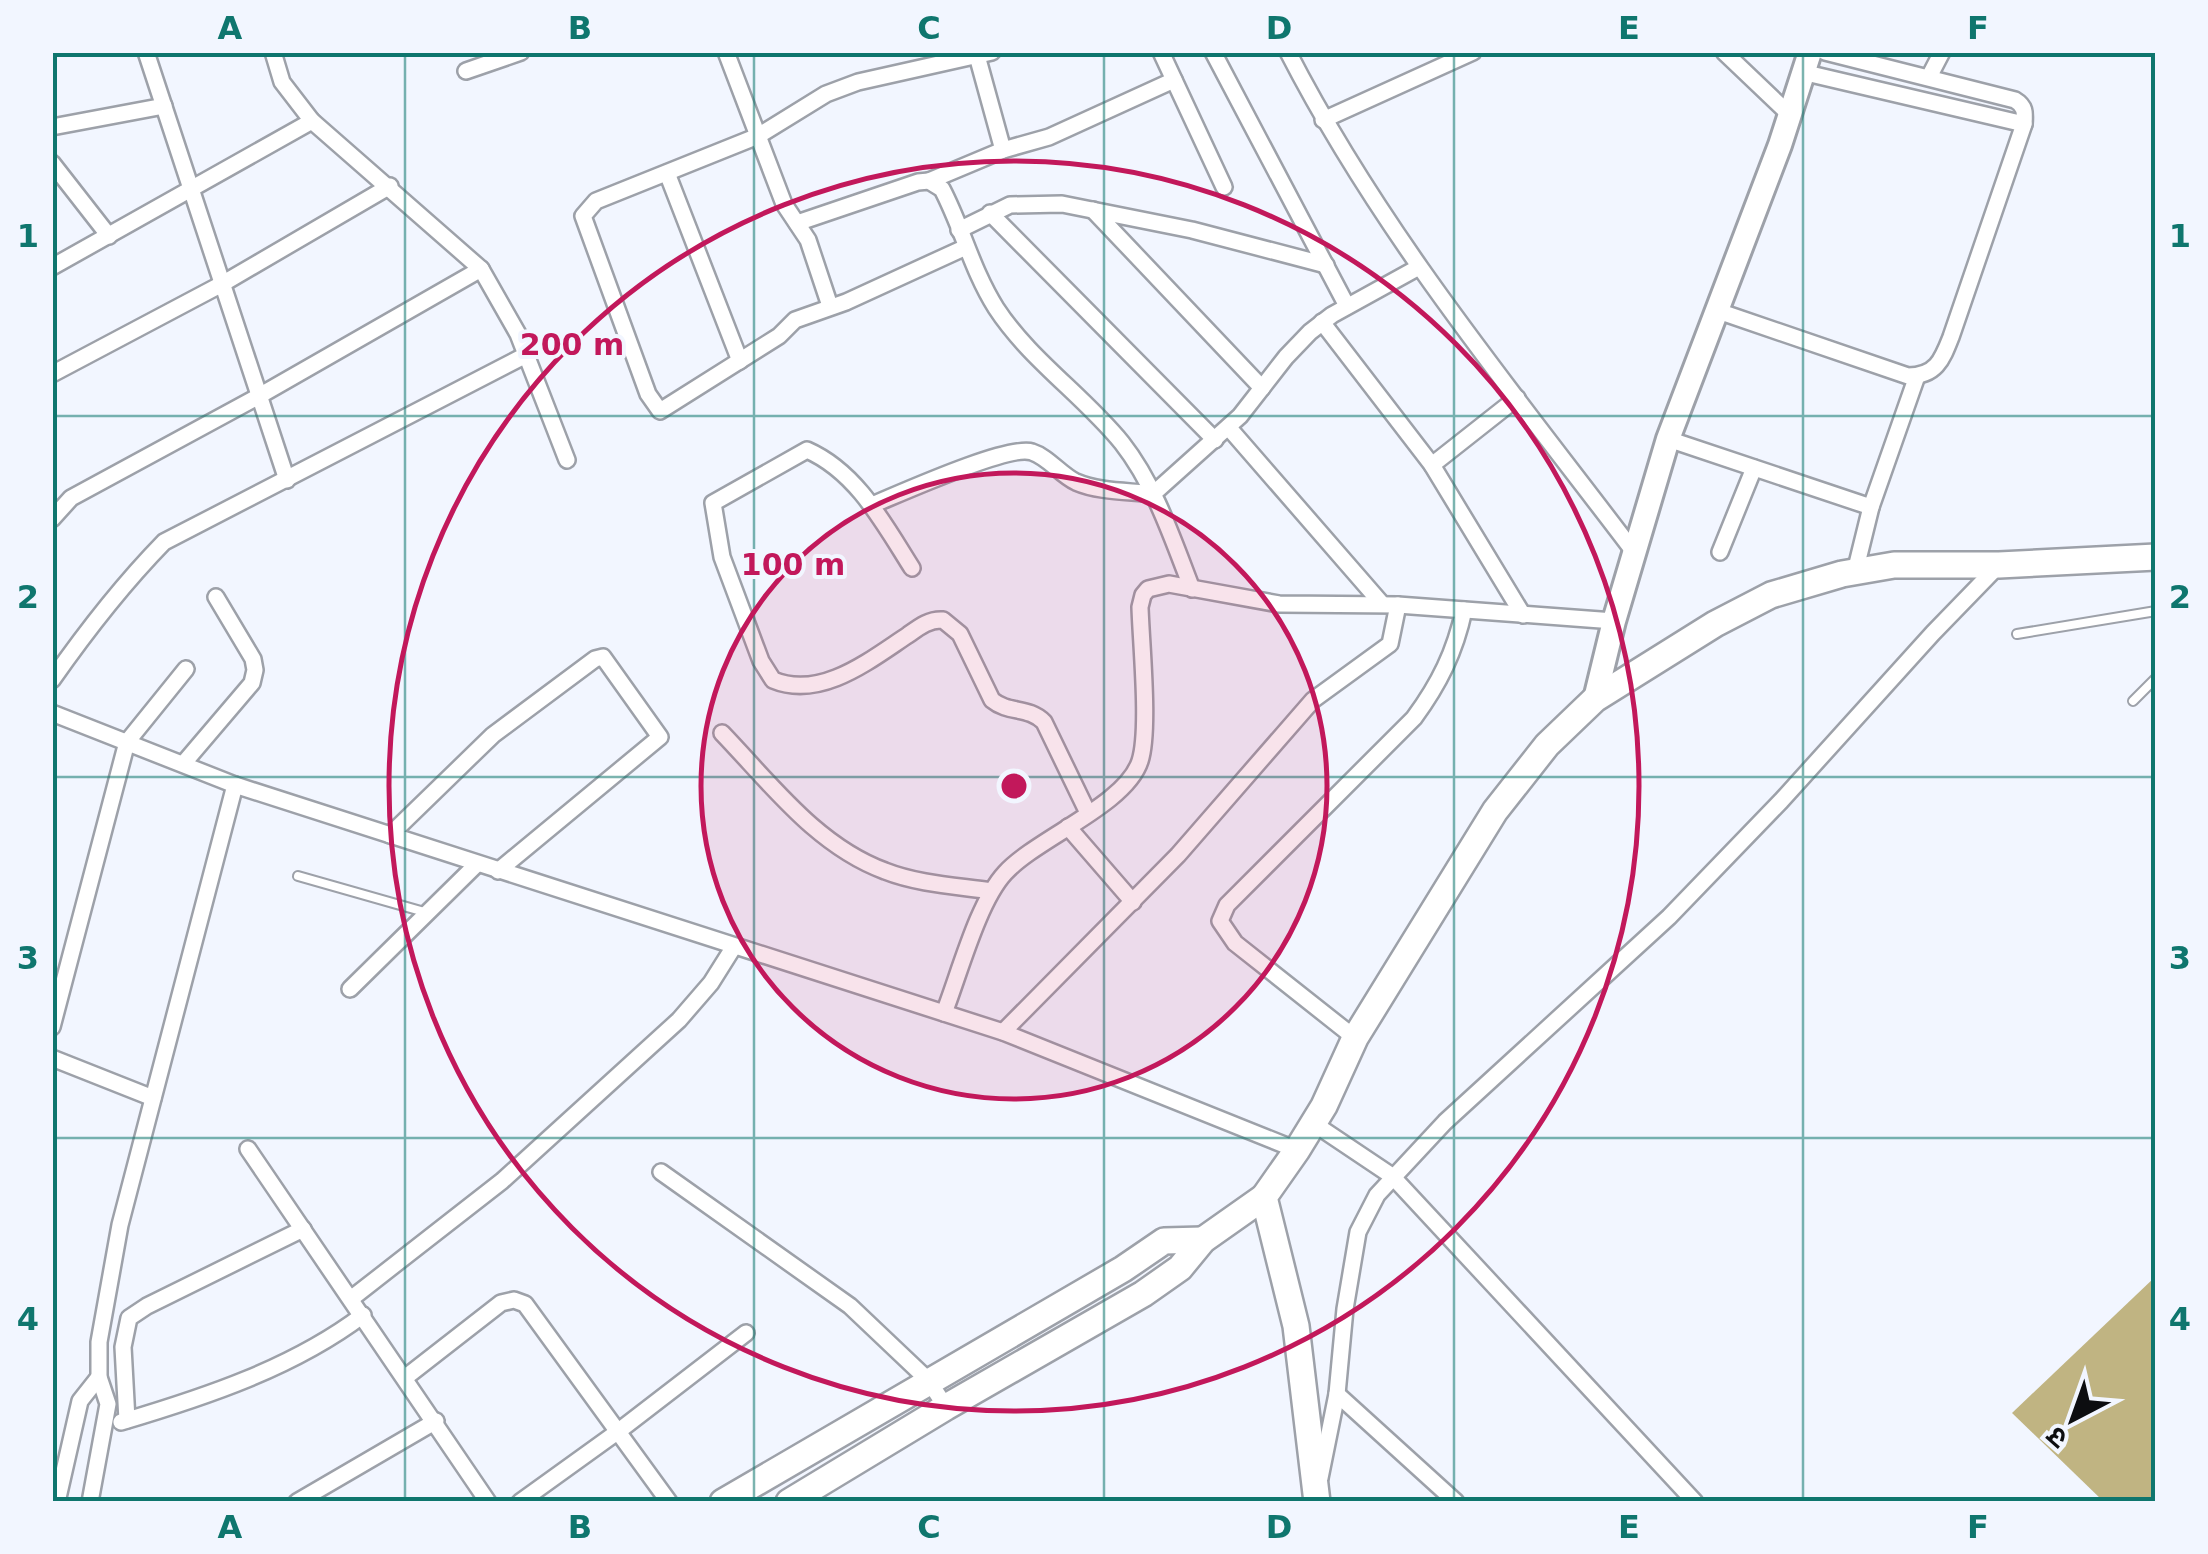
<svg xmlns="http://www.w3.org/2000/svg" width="2208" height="1554" viewBox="0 0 2208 1554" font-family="'DejaVu Sans','Noto Sans Devanagari',sans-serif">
<rect width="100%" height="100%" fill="#f2f6ff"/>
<polygon fill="#c0b482" points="2155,1277 2155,1501 2103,1501 2012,1413"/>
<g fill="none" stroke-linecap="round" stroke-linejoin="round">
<g stroke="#9da1a9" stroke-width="12">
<g id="service">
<polyline points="2017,634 2156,611"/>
<polyline points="2133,701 2156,678"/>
<polyline points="298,876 428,913"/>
</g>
</g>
<g stroke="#9da1a9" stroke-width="20">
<g id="minor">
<polyline points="146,52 287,480"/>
<polyline points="273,52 282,82 312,121 481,269 518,334 567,460"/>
<polyline points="726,52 784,204 808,240 830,306"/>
<polyline points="976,52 1003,150"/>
<polyline points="1161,52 1224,187"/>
<polyline points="1213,52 1347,306"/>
<path d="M1288 52C1381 233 1512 391 1634 552"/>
<polyline points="1724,52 1789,114"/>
<path d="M1825 52 2015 100C2025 106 2025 112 2024 124"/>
<polyline points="466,71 521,52"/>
<polyline points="1929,77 1942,52"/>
<polyline points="1323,120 1473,52"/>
<polyline points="52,127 164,106"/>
<polyline points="52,163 109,236"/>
<polyline points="667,173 740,361"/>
<polyline points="929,181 1003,150 1049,137 1174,80"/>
<polyline points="1093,210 1262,388"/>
<polyline points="990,213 1215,440"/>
<path d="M797 223 918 182 929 181 942 189C962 227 972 270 996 308 1030 360 1083 395 1122 443 1155 485 1173 540 1192 589"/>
<polyline points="959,230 1010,205 1062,204 1192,230 1326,265"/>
<polyline points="966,247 846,302 795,320 779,336 660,411 648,394 583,216 596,201 758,136 826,94 858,82 992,52"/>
<polyline points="52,267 312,121"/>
<path d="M1718 311 1908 376C1936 376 1942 360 1951 337L2024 124 1802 72"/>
<polyline points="1322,322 1432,465 1523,615"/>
<polyline points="52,374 222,284 390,186"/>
<polyline points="1229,428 1382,604"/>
<polyline points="1668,439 1871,507"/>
<polyline points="1432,465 1517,398"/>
<path d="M872 505C899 494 1009 444 1032 452 1048 457 1061 475 1076 482 1099 492 1129 491 1153 494L1240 416 1286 357 1310 332 1332 315 1419 267"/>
<polyline points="52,519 71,498 259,396 481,269"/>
<polyline points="1720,552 1754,468"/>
<path d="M912 568C884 524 857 472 807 450L713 503 722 557 761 661 773 680C821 700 870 660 908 635 919 627 929 619 943 620L960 634 992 700C1009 714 1028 706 1044 722L1088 813"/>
<polyline points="1855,572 1871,507 1917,376"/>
<path d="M52 680C87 630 122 585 164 542L526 355"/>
<polyline points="52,713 235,785 1003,1032 1297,1150"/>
<path d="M722 733C771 784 817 846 885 871 918 884 957 886 991 891"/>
<polyline points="183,764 252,683 255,670 253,659 216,597"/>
<polyline points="1068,827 1133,902"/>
<polyline points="390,835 493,735 595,659 603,657 660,737 498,871"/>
<polyline points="350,989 477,864"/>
<path d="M944 1013C959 975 978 902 1005 873 1037 838 1126 805 1140 761 1150 730 1141 643 1140 607L1143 595 1148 589 1169 584 1279 604 1398 605 1614 621"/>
<polyline points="52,1027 127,742 186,669"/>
<polyline points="1003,1032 1178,855 1313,700 1390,644 1398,605"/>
<path d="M1355 1038 1235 943 1220 921 1227 905 1414 718C1439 684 1455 652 1464 610"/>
<polyline points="52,1058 153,1098"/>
<polyline points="1313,1123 1392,1176 1695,1502"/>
<polyline points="248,1149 488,1502"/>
<polyline points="661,1172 850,1306 928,1380 946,1407"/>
<polyline points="352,1298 502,1181 679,1020 711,983 733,948"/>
<polyline points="406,1377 501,1303 514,1300 525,1304 669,1502"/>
<polyline points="1337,1394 1456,1502"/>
<polyline points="127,1420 123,1347 129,1318 147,1306 303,1229"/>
<path d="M121 1422C205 1397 293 1368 363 1315"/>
<polyline points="1320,1478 1337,1394 1345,1309 1358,1232 1377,1195 1445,1122 1669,917 1781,801 1933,633 1999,565"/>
<polyline points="57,1502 80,1401 99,1377"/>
<polyline points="90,1502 108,1404 99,1377 99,1342 120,1225 235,785"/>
<polyline points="297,1502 436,1421"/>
<polyline points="520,1502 620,1430 746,1333"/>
</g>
</g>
<g stroke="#9da1a9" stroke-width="28">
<polyline id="secondary" points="1595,699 1614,621 1668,439 1780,145 1810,52"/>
</g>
<g stroke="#9da1a9" stroke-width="30">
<g id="primary">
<polyline points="723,1502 1123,1269 1164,1241 1203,1240"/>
<polyline points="789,1502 946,1407 1143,1294 1180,1268 1203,1240 1264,1197"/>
<polyline points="1317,1502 1296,1326 1264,1197 1297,1150 1324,1106 1355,1038 1495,811 1547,745 1595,699 1715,624 1771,595 1842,574 1894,565 1999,565 2156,557"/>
</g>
</g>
<use href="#service" stroke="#fff" stroke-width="8"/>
<use href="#minor" stroke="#fff" stroke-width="15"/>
<use href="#secondary" stroke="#fff" stroke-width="22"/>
<use href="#primary" stroke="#fff" stroke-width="25"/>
</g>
<path fill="none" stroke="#0f766e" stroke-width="2.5" stroke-opacity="0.55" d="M405 52V1502M754 52V1502M1104 52V1502M1454 52V1502M1803 52V1502M52 416H2156M52 777H2156M52 1138H2156"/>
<circle cx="1014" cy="786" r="313" fill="#c2185b" fill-opacity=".12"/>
<g fill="none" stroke="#c2185b" stroke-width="5">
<circle cx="1014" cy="786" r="313"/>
<circle cx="1014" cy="786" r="625"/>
</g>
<circle cx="1014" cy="786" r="15" fill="#c2185b" stroke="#f2f6ff" stroke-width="5"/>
<g font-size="30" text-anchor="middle" font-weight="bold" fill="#c2185b" stroke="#f2f6ff" stroke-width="8" stroke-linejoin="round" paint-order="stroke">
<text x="572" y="355">200 m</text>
<text x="793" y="575">100 m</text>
</g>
<rect width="2208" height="1554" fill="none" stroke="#f2f6ff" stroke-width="110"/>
<g transform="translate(2073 1419) rotate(221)" stroke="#f2f6ff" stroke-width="8" paint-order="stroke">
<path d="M0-8L18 38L0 25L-18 38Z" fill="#0c0d10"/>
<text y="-15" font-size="28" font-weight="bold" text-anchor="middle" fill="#0c0d10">उ</text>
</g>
<rect x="55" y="55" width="2098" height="1444" fill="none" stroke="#0f766e" stroke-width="4"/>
<g font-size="32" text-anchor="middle" font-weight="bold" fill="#0f766e">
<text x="230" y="39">A</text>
<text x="580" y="39">B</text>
<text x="929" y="39">C</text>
<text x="1279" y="39">D</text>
<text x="1629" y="39">E</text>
<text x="1978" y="39">F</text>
<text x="28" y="247">1</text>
<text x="2180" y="247">1</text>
<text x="28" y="608">2</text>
<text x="2180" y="608">2</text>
<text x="28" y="969">3</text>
<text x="2180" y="969">3</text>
<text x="28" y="1330">4</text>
<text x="2180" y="1330">4</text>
<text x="230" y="1538">A</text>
<text x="580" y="1538">B</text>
<text x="929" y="1538">C</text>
<text x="1279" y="1538">D</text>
<text x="1629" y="1538">E</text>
<text x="1978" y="1538">F</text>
</g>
</svg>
